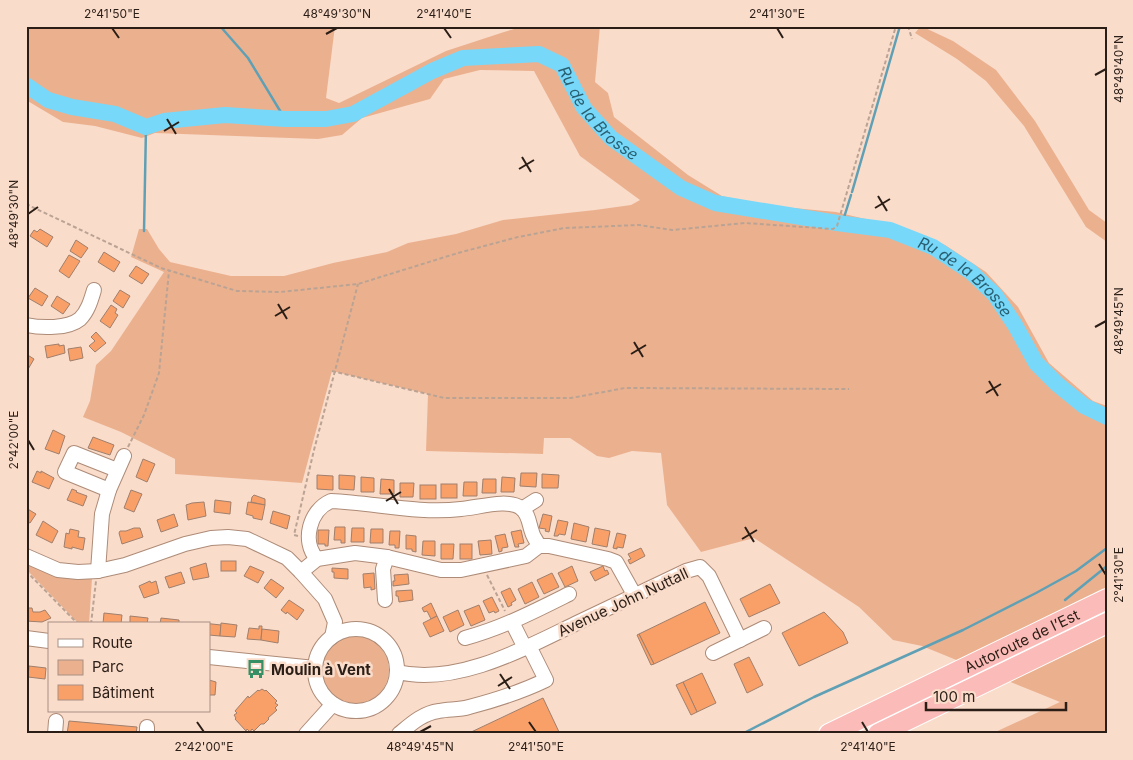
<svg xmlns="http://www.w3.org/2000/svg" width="1133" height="760" viewBox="0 0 1133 760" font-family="Inter,sans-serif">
<rect width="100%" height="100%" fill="#fadccb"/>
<g fill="#ebb18f">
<polygon points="26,26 335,26 326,98 339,103 446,51 504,32 525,26 600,26 595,82 608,93 614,117 688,175 722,196 762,205 836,212 903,228 945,245 986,272 1018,307 1049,363 1093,401 1107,406 1107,733 991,734 1060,702 922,646 893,640 859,607 754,538 701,552 667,505 661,453 632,451 609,458 597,456 570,438 544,438 543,454 426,451 428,394 332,371 302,483 175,474 175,459 121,432 83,417 90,401 96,365 111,351 164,272 131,257 139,229 147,229 159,249 170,262 231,276 284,276 333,263 387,252 408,243 456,234 503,220 595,210 631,205 640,200 580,156 534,71 480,70 444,79 430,99 362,118 342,135 318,139 155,133 142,138 95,126 63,122 26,100"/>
<polygon points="921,26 953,41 996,70 1035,121 1089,210 1107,223 1107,242 1086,227 1024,126 986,81 957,59 915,33"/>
<polygon points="26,562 92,578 89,624 79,624 26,569"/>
<circle cx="355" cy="670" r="34"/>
</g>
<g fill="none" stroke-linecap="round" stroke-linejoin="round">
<g stroke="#60a0b5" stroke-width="2.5">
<polyline points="220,26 248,58 285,119"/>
<polyline points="852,192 900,26"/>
<polyline points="842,224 851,195"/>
<polyline points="144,231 146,127"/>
<polyline points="1065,600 1107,566"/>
<polyline points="742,734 814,697 963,630 1036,593 1076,571 1107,548"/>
</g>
<path stroke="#77d8f9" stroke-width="16" id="s1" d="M26 85 48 100 72 107 115 114 146 127 164 121 225 115 285 119H326L353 114 432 71 463 58 539 54 562 65 584 108 611 138 681 188 715 203 837 223 890 230 933 247 971 272 995 295 1015 325 1036 363 1057 384 1084 406 1107 417"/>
</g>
<g fill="#f9a068" stroke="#a07f6c">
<polygon points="40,229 53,237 47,247 30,236 34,230 37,232"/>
<polygon points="76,240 88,248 81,258 70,251"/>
<polygon points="104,252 120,262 114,272 98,262"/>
<polygon points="69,255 80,261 69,278 59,271"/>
<polygon points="136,266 149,274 142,284 129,276"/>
<polygon points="35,288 48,296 42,306 28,298"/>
<polygon points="120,290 130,296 123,308 113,301"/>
<polygon points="57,296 70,304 63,314 51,306"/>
<polygon points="111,305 117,309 115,313 118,315 110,328 100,321"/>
<polygon points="96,332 106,343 95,352 89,346 95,341 91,337"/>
<polygon points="59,344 59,346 64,345 65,353 47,358 45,346"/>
<polygon points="81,347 83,358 70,361 68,349"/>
<polygon points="26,354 34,359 27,371 26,371"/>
<polygon points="53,430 65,436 59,454 45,449"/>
<polygon points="93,437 114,445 110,455 88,448"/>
<polygon points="143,459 155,464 147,482 136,477"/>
<polygon points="37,471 41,473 41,471 54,478 49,489 32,482"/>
<polygon points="521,473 537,473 536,487 520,486"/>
<polygon points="542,474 559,475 558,488 542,488"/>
<polygon points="317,475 333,476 333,490 317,489"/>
<polygon points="339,475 355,476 354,490 339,489"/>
<polygon points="361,477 374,478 374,492 361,492"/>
<polygon points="502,477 515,478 514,492 501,492"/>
<polygon points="381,479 394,480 394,494 380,494"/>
<polygon points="483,479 496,479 496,493 482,493"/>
<polygon points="464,482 477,482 477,496 463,496"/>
<polygon points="400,483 414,483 413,497 400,497"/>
<rect x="441" y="484" width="16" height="14"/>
<rect x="420" y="485" width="16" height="14"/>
<polygon points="72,489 77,491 76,492 87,496 83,506 67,500"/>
<polygon points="131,490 142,494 134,512 124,508"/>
<polygon points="254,495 265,499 265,505 251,502 252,497"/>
<polygon points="215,500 231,502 230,514 214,512"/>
<polygon points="204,502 206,516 188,520 186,505 192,503"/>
<polygon points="248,502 265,505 262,520 253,518 253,516 246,514"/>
<polygon points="26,508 36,514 30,523 26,521"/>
<polygon points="273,511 290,516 287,529 270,523"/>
<polygon points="174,514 178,526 161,532 157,520"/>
<polygon points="543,514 552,516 549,532 545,531 546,529 539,528"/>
<polygon points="558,520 568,522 565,535 559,534 558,536 554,536"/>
<polygon points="43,521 58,531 52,543 36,535"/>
<polygon points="574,523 589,527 586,542 571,539"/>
<polygon points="335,527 345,527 345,543 341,543 341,540 334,540"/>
<polygon points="134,528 140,528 143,537 122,544 119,533 120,531 126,531"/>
<polygon points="352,528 364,528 364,542 351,542"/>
<polygon points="595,528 610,531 607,547 592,544"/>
<polygon points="70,529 79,531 78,537 85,538 83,550 72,547 72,549 64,547 66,533 69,534"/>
<polygon points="371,529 383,529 383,543 370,543"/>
<polygon points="318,530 329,530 328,546 325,546 325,544 318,544"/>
<polygon points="521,530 524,543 518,544 519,547 515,547 511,532"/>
<polygon points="390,531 400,531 399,548 395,548 395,545 389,545"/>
<polygon points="617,533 626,535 623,548 617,547 617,549 613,548"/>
<polygon points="505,534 508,547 502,548 502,551 499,552 495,536"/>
<polygon points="406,535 416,536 416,552 412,551 412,549 406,549"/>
<polygon points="491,540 492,554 480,555 478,541"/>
<polygon points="423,541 435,541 435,556 422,555"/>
<polygon points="441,544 454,544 453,559 441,559"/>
<rect x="460" y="544" width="12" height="15"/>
<polygon points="641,548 645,556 630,564 628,560 631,559 628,554"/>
<rect x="221" y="561" width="15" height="10"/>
<polygon points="206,563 209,577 193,580 190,568"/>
<polygon points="250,566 264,572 258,583 244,576"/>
<polygon points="572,566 578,581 565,587 558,573"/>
<polygon points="603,566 605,571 607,570 609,574 595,581 590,572"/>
<polygon points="332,568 348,569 348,579 334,578 334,572 332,572"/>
<polygon points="181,572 185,583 169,588 165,577"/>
<polygon points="374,573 375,589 371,590 371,587 364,588 363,574"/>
<polygon points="552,573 559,587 544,594 537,580"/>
<polygon points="408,574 409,584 393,586 393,581 395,581 394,575"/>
<polygon points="271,579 284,588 276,598 264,588"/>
<polygon points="150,581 151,583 156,581 159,593 144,598 139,586"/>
<polygon points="532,582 539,597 525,604 518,589"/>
<polygon points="770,584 780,603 749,617 740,599"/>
<polygon points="510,588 516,600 511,603 512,605 508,607 501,592"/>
<polygon points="412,590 413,600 399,602 398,596 396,596 396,591"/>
<polygon points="492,597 499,611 495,613 494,611 489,613 483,601"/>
<polygon points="289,600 304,610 297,620 287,612 286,614 281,610"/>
<polygon points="705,602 720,633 654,664 639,634"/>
<polygon points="431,603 437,616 431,619 427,611 424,612 422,608"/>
<polygon points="479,605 485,620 471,626 464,611"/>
<polygon points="28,608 32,608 33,612 40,612 45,610 51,618 42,622 26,621"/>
<polygon points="458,610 464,625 450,632 443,617"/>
<polygon points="824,612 843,632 848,643 799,666 782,633"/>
<polygon points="104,613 122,615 121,624 103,624"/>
<polygon points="130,616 148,618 147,624 130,624"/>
<polygon points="437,616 444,631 430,637 423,623"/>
<polygon points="161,618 179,620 179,624 160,624"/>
<polygon points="203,623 221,625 220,636 209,635 209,624"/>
<polygon points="221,623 237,625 235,637 220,636"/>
<polygon points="259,626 262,626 261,640 247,639 249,628 259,629"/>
<polygon points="262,629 279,631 278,643 261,640"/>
<polygon points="639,634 654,664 651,665 637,635"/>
<polygon points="749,657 763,685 747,693 734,664"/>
<polygon points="29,666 46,668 45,679 28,677"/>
<polygon points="702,673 716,703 697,712 683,682"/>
<polygon points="209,680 216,682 215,695 209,695"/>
<polygon points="683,682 697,712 691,715 676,685"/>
<polygon points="262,689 265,691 266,690 277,701 275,703 278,705 275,708 277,710 268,718 269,719 264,724 261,724 254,731 252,729 250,732 247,729 246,731 235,719 236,718 234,715 237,713 235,711 248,696 249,698 258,690 259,691"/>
<polygon points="543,698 560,734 467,734"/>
<polygon points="69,721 137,727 136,734 67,734"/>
</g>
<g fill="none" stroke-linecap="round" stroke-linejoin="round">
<g stroke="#ad8b77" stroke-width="16">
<g id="minor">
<path d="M26 325C41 328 68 329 80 319 88 311 91 300 94 290"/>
<polyline points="109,490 65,472 74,453 117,470"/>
<polyline points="522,509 536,500"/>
<polyline points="26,556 58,570 78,572 98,571 125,565 185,544 211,538 228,537 247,539 287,558 301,572 325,599 335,622 332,637"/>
<path d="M317 559C301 541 310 510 331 501 375 503 418 514 461 509 477 508 508 498 521 508 529 514 529 524 532 532 533 537 537 541 539 546"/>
<polyline points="98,571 102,514 109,490 124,456"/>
<polyline points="301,572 317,559 355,553 387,557 441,570 461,570 526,556 539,546 549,546 608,559 616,562 635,596"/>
<polyline points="385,600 383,569 387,557"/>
<polyline points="512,622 525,648"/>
<circle cx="356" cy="670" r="41"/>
<polyline points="26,638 49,641"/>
<path d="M465 638C502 628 535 611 569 594"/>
<polyline points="713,653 764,628"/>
<polyline points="209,657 315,668"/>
<path d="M397 672C458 686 525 648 579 622 614 605 650 588 686 571L700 567 709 576 740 640"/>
<polyline points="147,727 147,734"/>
<polyline points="55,734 56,721"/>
<polyline points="306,734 333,704"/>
<path d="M399 734C411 724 423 713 439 711 449 709 459 710 469 707 496 700 521 692 546 680L529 646"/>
</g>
</g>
<g stroke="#fff" stroke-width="22">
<g id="highway">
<path id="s2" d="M829 734 1107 599"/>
<polyline points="878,734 1107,623"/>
</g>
</g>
<g stroke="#bba394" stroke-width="2" stroke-dasharray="4 2.5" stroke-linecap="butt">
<polyline points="908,26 912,39"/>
<polyline points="26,204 161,268 237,291 280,292 358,284 458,253 518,237 564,228 639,225 672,230 745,223 833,229 837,226 896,26"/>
<polyline points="332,371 444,398 571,398 625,388 849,389"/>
<polyline points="128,447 144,415 159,373 169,271"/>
<polyline points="298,536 294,535 314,450 358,284"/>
<polyline points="26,571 78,624"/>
<polyline points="487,575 505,611"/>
<polyline points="91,624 96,581"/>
</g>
<use href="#minor" stroke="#fff" stroke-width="14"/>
<use href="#highway" stroke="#fbbbb8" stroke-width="20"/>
</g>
<path fill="none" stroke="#2b1e16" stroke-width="2" d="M112 28 119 38M444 28 451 38M777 28 783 38M326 34 337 28M1095 75 1106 69M167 119 176 134M164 131 179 122M522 157 531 172M519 169 534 160M878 196 887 211M875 208 890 199M28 214 38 207M278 304 287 319M275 316 290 307M1095 327 1106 321M634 342 643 357M631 354 646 345M989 381 998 396M986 393 1001 384M28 440 34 450M389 489 398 504M386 501 401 492M745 527 754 542M742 539 757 530M1099 564 1106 575M500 674 510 689M498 686 512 677M197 722 204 732M529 722 536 732M862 722 868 732M420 732 431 726"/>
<defs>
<g id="bus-bare" transform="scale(1.5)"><path d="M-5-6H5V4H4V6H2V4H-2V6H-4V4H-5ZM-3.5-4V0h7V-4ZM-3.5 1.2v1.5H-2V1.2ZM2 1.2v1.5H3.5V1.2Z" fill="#379065" stroke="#fadccb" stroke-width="2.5" paint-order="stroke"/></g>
</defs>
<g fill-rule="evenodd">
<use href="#bus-bare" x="256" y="669"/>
</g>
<g text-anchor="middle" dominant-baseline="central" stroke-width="5" stroke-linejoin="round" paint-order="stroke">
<g font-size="15" fill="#2b1e16" stroke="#fadccb">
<text transform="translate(623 602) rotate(-25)">Avenue John Nuttall</text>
<text stroke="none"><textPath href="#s2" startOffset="214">Autoroute de l’Est</textPath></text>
</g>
<g font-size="15" font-weight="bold" fill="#2b1e16" stroke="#fadccb" text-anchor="start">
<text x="271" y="669">Moulin à Vent</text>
</g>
<g font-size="16" font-style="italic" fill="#2a5f71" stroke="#fadccb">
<text stroke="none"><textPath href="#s1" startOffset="624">Ru de la Brosse</textPath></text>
<text stroke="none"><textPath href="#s1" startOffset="1042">Ru de la Brosse</textPath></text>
</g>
</g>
<rect width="1133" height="760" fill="none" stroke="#fadccb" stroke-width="55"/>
<rect x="48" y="622" width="162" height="90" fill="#fadccb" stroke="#a79083"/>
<rect x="58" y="639" width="25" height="8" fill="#ffffff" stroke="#a79083"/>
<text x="92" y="648" font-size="15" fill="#2b1e16">Route</text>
<rect x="58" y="660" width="25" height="15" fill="#ebb18f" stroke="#a79083"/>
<text x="92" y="672" font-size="15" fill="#2b1e16">Parc</text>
<rect x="58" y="685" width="25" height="15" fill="#f9a068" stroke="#a79083"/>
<text x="92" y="698" font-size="15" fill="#2b1e16">Bâtiment</text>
<path d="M926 702v8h140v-8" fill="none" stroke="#2b1e16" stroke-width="2.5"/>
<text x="933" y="702" font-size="15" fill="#2b1e16" stroke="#fadccb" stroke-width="4" paint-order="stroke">100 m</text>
<rect x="28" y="28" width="1078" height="704" fill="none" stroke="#2b1e16" stroke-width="2"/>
<g font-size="12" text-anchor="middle" fill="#2b1e16">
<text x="112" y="18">2°41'50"E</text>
<text x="337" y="18">48°49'30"N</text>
<text x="444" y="18">2°41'40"E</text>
<text x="777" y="18">2°41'30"E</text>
<text transform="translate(1119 69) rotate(-90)" y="4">48°49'40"N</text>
<text transform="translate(14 214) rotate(-90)" y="4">48°49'30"N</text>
<text transform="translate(1119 321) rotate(-90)" y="4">48°49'45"N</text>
<text transform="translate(14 440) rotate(-90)" y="4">2°42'00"E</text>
<text transform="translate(1119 575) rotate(-90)" y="4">2°41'30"E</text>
<text x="204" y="751">2°42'00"E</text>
<text x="420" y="751">48°49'45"N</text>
<text x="536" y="751">2°41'50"E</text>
<text x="868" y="751">2°41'40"E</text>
</g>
</svg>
